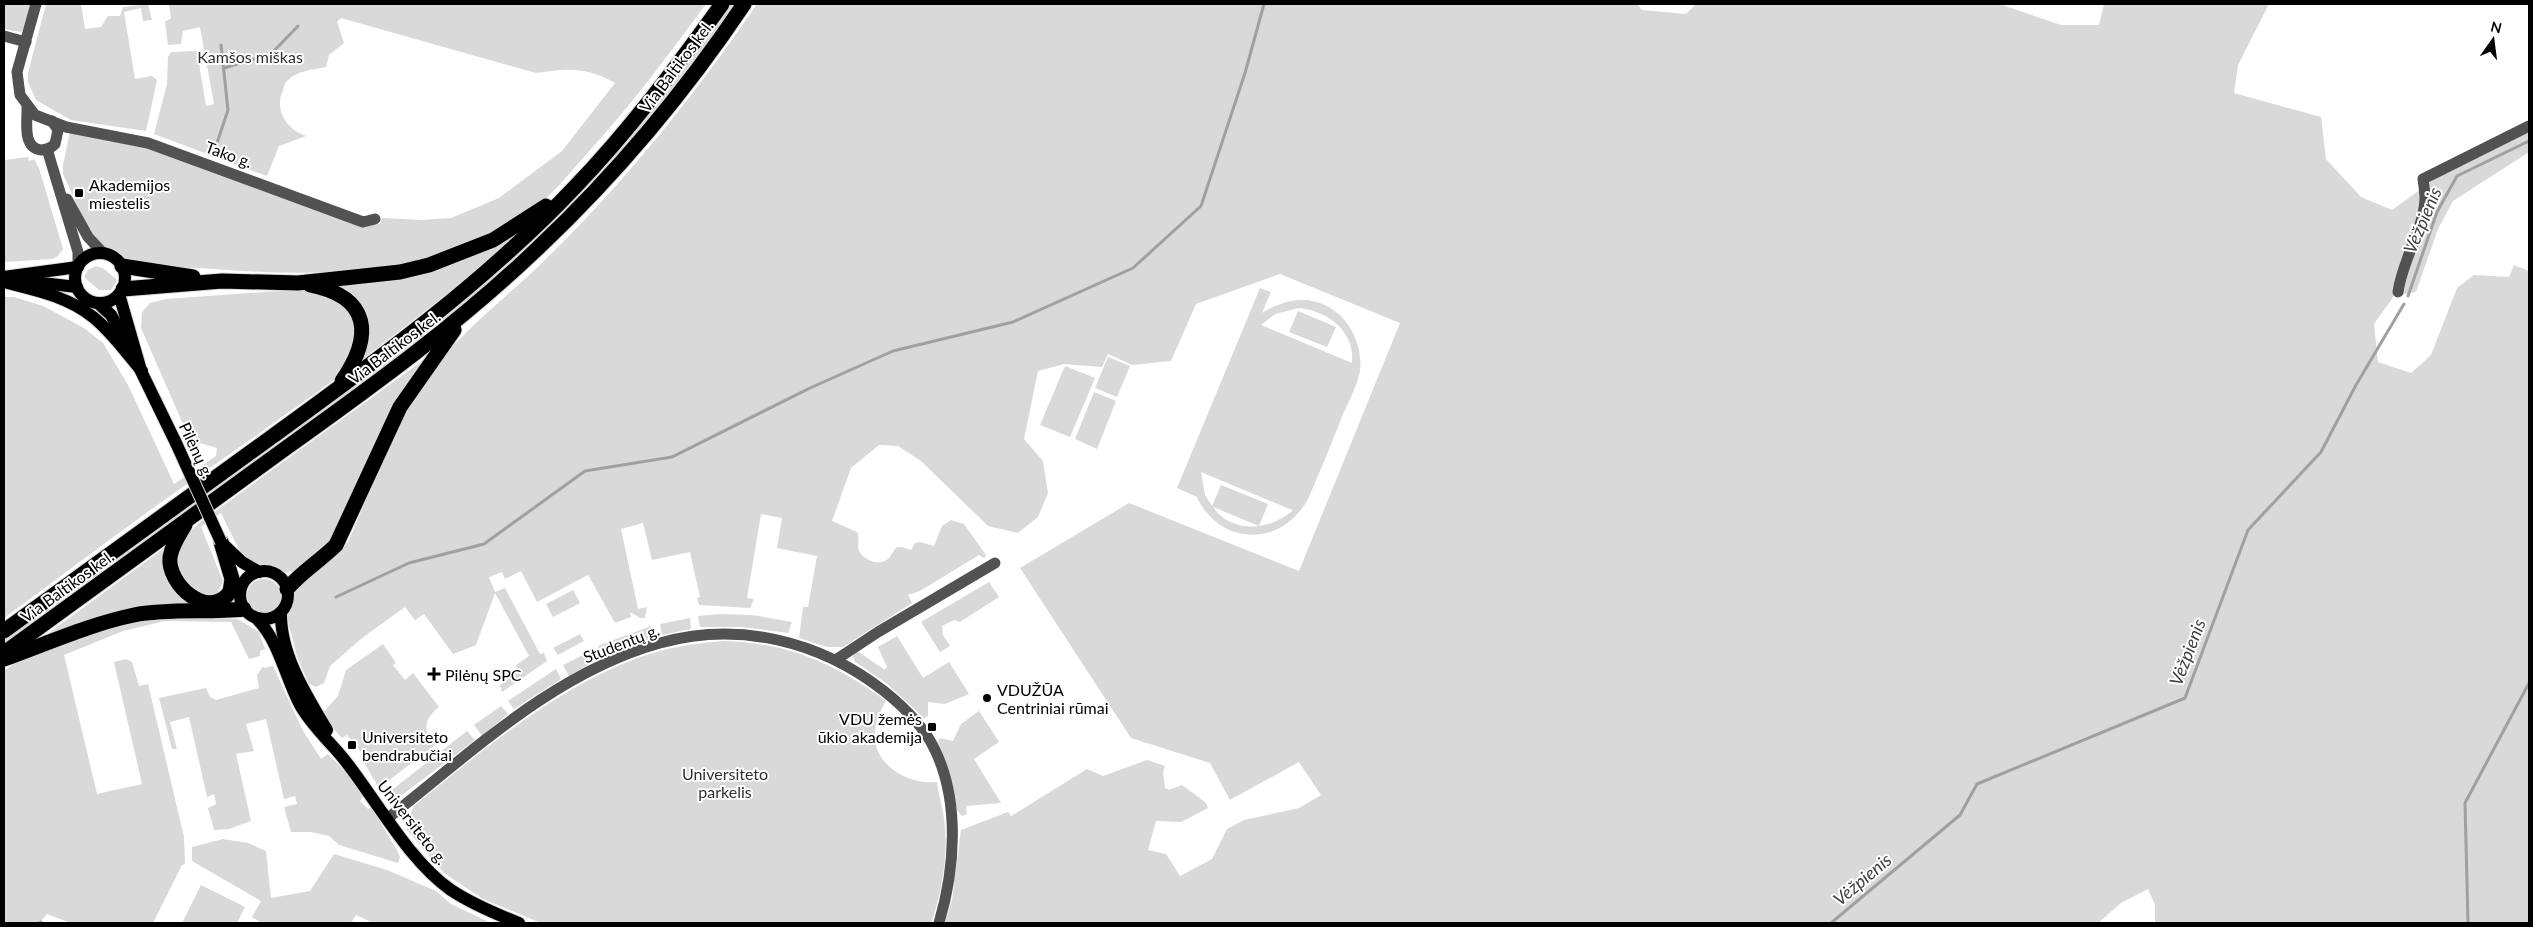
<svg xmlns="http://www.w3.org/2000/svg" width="2533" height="927" viewBox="0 0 2533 927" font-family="Lato,sans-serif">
<rect width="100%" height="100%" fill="#fff"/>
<g fill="#d9d9d9" fill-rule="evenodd">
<polygon points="4,4 32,4 25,28 21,32 4,29"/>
<polygon points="46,4 81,4 85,29 101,27 108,16 120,16 123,7 148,4 152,20 143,21 141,8 124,12 135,79 152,76 157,80 146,131 71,120 36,100 28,82 28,73"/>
<path d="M169 4H706C667 57 628 109 584 157 571 171 559 187 545 199 449 277 331 278 214 269 190 267 157 268 135 262 121 258 110 247 94 242L63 174V165L70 132 136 144 360 225 380 224 382 218 422 220 451 218 499 198 562 151 615 83C587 67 567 68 536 73L341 18 337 22 344 43 329 55 326 67C312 70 299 70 288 80 285 82 284 86 283 90 274 110 286 129 306 136L279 146 267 176 154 134 167 84 168 57 171 52 197 51 206 106 214 104 200 27 183 31 181 44 168 45 165 22 171 18Z"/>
<path d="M728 4H735C670 96 599 185 515 262 440 330 357 389 275 449 184 514 94 579 4 645V639L158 526 510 259Z"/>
<path d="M757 4H1637L1642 10 1686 14 1696 4H1999L2061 25H2099L2104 4H2269L2238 65 2234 93 2321 117 2326 159 2361 197 2392 210 2439 176 2529 131V152L2453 201 2438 229 2416 292 2394 296 2374 324 2378 362 2411 373 2431 355 2457 288 2474 275 2509 277 2514 265 2529 271V923H2155V905L2148 889 2121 903 2098 923H945L952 900 961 830 1008 812 1011 816 1087 769 1103 776 1147 760 1165 766 1163 773 1165 788 1169 790 1182 785 1205 802 1208 808 1181 822 1156 821 1148 850 1166 854 1180 876 1212 859 1227 829 1244 820 1299 808 1321 795 1299 762 1230 800 1210 763 1131 738 1020 568 1129 503 1299 571 1400 323 1280 274 1196 304 1171 361 1132 365 1108 354 1102 367 1064 364 1038 371 1024 439 1043 461 1048 493 1038 517 1018 533 988 526 921 461 898 446 879 445 851 468 832 521 857 532C861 540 855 547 861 554 868 562 881 566 889 558 892 555 893 550 896 548 900 545 907 549 911 550L915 543 920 542 934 546 942 526 951 520 964 524 986 555 984 558 979 555 920 591 908 595 912 603 843 647H827L799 638 803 607H808L817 556 777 548 782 518 761 514 747 598 754 599 750 608 699 605 697 598 700 597 690 552 652 560 643 523 621 529 638 609 647 607 645 618H640L630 612 631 617 615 623 588 575 537 602 521 571 505 579 502 572 489 577 495 592 505 588 540 654 544 653 547 661 502 692 500 685 519 671 516 665 529 656 495 593 476 645 453 654 424 614 415 620 405 607 362 638 330 666 324 683 316 687 309 684 297 657 287 617 297 586 334 558 348 542C374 484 397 415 436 366 470 323 515 291 553 252 630 176 696 93 757 4Z"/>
<polygon points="28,157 29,161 34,159 39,168 63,249 57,257 52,259 4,262 4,160"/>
<path d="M516 235C412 328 298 406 184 486 123 529 64 574 4 618V297H14L43 306 84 328 103 343 128 385 174 484 216 456 217 448 190 440 141 328 142 312 150 303 166 299 292 290 460 260Z"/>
<polygon points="96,266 103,268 117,280 111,290 99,290 84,277 88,270"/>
<path d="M1260 288 1271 292 1262 313C1283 300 1305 295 1327 306 1350 318 1363 346 1360 371 1357 386 1349 401 1343 414 1332 443 1320 471 1308 499 1282 547 1220 547 1197 497L1177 488ZM1299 308C1328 311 1355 331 1352 363L1261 325 1275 314ZM1201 472 1292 510H1293C1271 531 1231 534 1213 507L1259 526 1268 504 1221 485 1212 506 1205 495Z"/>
<polygon points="1298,311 1336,327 1327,347 1289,332"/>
<polygon points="1108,357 1130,366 1117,397 1095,388"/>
<path d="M425 359 409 381 386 424 331 542 295 570 287 573 248 561 240 552 221 513 201 527 223 581 218 592 221 596C202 601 191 589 179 578 177 547 176 545 199 523Z"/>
<polygon points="1065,366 1095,378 1070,437 1040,425"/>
<polygon points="1094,392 1116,401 1097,449 1075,439"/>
<path d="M167 546C162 579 171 589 197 607L42 638Z"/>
<circle cx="264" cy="596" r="17"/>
<polygon points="989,582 999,597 960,622 954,620 942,626 943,635 950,646 940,652 921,622"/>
<polygon points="573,590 580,603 553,617 546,604"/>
<polygon points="719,614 752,615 792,622 788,633 742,627 700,627 698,616"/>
<path d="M156 616 238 619 259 632 265 649 260 651V656L249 659 231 622 165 621 123 631 64 655 97 794 142 784 114 662 126 659 132 662 139 686 148 684 184 837 185 864 182 865 153 923H71L47 914 39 923H4V671C35 647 116 625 156 616Z"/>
<polygon points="690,618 691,629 662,635 660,624"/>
<polygon points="651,626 654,637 604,657 598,646"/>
<polygon points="580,634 584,641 558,655 553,648"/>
<polygon points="897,636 923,678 949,662 969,694 945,704 928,702 928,716 924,718 886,683 854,661 853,655 857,651 885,670 887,667 878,647"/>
<path d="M724 641C789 643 834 663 886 701 880 711 875 722 875 735 874 766 909 785 937 782 939 797 944 812 945 827 948 857 941 896 931 923H541L483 899 444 873 407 830 409 816 414 806C484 749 571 675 660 651 681 645 702 643 724 641Z"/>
<path d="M383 644 396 663 393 665 405 680 413 673 439 707C424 719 422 730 435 745L379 788 362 759 365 757 347 735 342 738 324 719 323 713 338 696 346 670Z"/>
<polygon points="591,651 596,660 569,676 563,665"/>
<polygon points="263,666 264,668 273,666 302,729 321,759 328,754 345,771 364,795 360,801 368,809 371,807 397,850 400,857 398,863 339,845 329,836 311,832 291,832 284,807 297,804 295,796 284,799 266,719 246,724 254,751 236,754 251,821 229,829 214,830 208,808 216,804 214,794 207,797 189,717 170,722 177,749 172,749 159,698 206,688 210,697 216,700 259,688 257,675"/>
<polygon points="556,669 561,679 514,709 508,701"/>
<polygon points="501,706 508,714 482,736 474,725"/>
<polygon points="979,711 999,742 974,759 1001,803 966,806 967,814 962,816 957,810 946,762 938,742 940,738 953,741 961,724"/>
<polygon points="467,731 475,740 398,798 390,800 383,797"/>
<polygon points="223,839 248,843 266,851 271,898 310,891 334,854 387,870 436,891 451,904 491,923 373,923 356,915 351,923 261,923 252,917 261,901 192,861 192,847"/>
<polygon points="201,885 245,907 237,923 182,923"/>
</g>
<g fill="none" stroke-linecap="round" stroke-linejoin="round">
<g stroke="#a0a0a0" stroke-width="3">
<polyline points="224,68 271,54 298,26"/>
<polyline points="217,143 228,110 221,45"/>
<polyline points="2408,296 2437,212 2457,176 2529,141"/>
<polyline points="336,597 409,563 484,544 585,471 672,457 810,388 893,351 1013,322 1133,268 1201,206 1245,73 1264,4"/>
<polyline points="39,923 41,922"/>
<polyline points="1831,923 1960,815 1977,784 2185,698 2248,530 2321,452 2356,385 2404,304"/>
<polyline points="2468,923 2465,803 2529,683"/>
</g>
<g stroke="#dbdbdb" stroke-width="14">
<g id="major">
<circle cx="100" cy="278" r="25"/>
<polyline points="4,277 78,267"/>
<polyline points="24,281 77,287"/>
<path d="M4 282C35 290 67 296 93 317 112 332 126 353 142 371"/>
<polyline points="119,294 140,367"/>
<polyline points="98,303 111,315 128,346"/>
<polyline points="138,365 176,443"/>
<polyline points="221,542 242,562 259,572"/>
<circle cx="264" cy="595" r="24"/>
<path d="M281 612C280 654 306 695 327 730"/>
<path d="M256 618C279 640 285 677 300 705 311 725 329 741 343 758 376 799 408 860 451 890 472 904 496 914 519 923"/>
</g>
</g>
<g stroke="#dbdbdb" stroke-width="17">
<g id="highway">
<polyline points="122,266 193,277"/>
<path d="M310 285C371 297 373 336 342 381"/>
<polyline points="123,289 222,281 298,283 400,272 429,265 493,240 546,206"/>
<path d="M185 525C179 535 172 545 170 557 167 585 209 621 230 592L232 579 221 542"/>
<path d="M287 589C301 572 320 561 336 545L400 407 454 330"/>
<path d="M4 631C93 566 183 501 273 436 379 359 484 283 574 188 629 131 676 68 722 4"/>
<path d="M4 653C98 585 192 517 286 448 374 385 461 322 539 247 616 174 685 92 744 4"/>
<path d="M4 659C46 644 90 624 134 615 170 608 207 613 244 609"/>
</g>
</g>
<g stroke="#525252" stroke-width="11">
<polyline points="36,4 17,72 20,95 35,115 66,127 148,143 363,222 375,219"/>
<polyline points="4,36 26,42"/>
<path d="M27 105C28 118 21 148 41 150 47 150 51 148 55 144L58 130 52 121"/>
<polyline points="47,149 78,252 78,267"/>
<polyline points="67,199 88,237 103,253"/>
<path d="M2398 292C2402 261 2424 228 2425 199 2425 193 2424 186 2423 179L2529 126"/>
<polyline points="837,659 878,632 995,563"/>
<path d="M388 818C471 753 555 672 660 643 739 621 820 641 884 691 904 707 924 726 935 750 960 802 955 869 939 923"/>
</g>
<use href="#major" stroke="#000" stroke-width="12"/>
<use href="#highway" stroke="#000" stroke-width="15"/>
<g stroke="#dbdbdb" stroke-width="14" stroke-linecap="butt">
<polyline id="major-bridge" points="176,443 221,542"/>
</g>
<use href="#major-bridge" stroke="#000" stroke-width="12"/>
</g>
<g fill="#000" stroke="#fff" stroke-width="2">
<rect x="74" y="188" width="10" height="10" rx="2.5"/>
<path d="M431.5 666.5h5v5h5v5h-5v5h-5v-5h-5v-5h5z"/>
<circle cx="987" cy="698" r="5"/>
<rect x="927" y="722" width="10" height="10" rx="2.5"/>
<rect x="347" y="740" width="10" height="10" rx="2.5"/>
</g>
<g text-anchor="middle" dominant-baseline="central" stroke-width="4" stroke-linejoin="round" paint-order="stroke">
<g font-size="16" fill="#303030" stroke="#fff">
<text x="250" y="56">Kamšos miškas</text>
<text x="725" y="773">Universiteto<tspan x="725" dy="18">parkelis</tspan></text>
</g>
<g font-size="16" fill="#000" stroke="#fff">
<text transform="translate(676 66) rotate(-53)">Via Baltikos kel.</text>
<text transform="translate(229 154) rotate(20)">Tako g.</text>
<text transform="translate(394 347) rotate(-37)">Via Baltikos kel.</text>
<text transform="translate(197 450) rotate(65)">Pilėnų g.</text>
<text transform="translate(67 586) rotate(-36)">Via Baltikos kel.</text>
<text transform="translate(621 643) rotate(-21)">Studentų g.</text>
<text transform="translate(413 822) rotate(52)">Universiteto g.</text>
</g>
<g font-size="16" fill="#000" stroke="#fff" text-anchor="start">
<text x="89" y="184">Akademijos<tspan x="89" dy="18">miestelis</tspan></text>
<text x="445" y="674">Pilėnų SPC</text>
<text x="997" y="689">VDUŽŪA<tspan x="997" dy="18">Centriniai rūmai</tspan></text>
<text x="922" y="718" text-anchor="end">VDU žemės<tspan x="922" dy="18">ūkio akademija</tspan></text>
<text x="362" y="736">Universiteto<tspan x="362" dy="18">bendrabučiai</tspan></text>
</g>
<g font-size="18" font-style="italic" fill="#414141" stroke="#fff">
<text transform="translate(2422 220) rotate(-67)">Vėžpienis</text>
<text transform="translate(2187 652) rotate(-69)">Vėžpienis</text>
<text transform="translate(1862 879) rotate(-40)">Vėžpienis</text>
</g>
</g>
<rect width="2533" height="927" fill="none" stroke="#000000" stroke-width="10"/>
<g transform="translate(2493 40) rotate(14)" stroke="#ffffff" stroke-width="4" paint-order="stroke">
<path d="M0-4L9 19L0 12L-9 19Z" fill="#000000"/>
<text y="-8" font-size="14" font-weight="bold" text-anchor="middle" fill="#000000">N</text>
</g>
</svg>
